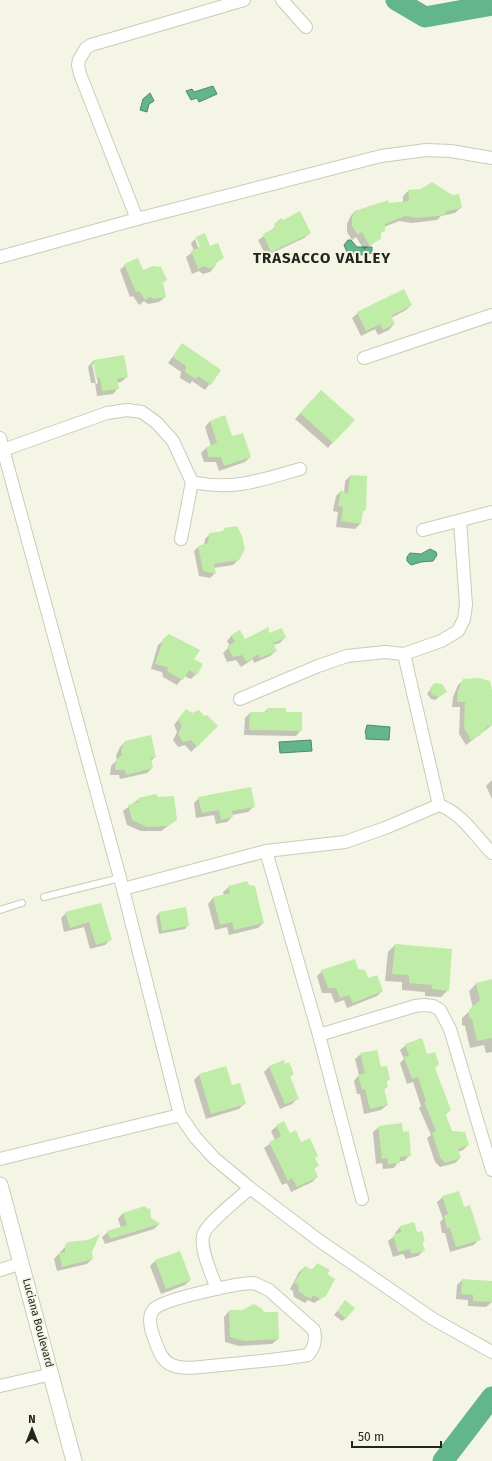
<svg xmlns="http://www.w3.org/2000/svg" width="492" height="1461" viewBox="0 0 492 1461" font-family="'Fira Sans',sans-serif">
<rect width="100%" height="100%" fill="#f4f5e4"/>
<g fill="#63b58b" stroke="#508a6a">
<polygon points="213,86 217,94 199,102 197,98 191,100 186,91 192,89 194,92"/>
<polygon points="150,93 154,101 149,104 147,112 140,110 143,99"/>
<polygon points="348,240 351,240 357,247 372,247 372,253 349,257 344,245"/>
<polygon points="430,549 436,552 437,555 433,561 421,562 411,565 407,561 407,557 410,553 421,554"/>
<polygon points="367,725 390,727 389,740 366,739 366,734 365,733"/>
<polygon points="311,740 312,751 280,753 279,742"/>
</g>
<g fill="#0003" fill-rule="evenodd">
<polygon points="408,191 461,207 455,213 441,216 437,220 412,223 399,221 384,227 380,234 380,238 364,250 356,237 352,240 347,232 347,224 350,217 355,211 388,204 403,202 403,196"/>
<polygon points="281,219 310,233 304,238 266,256 258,240 270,232"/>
<path d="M204 235 209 247 223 258 214 264 215 266 210 272 203 274 199 271 192 274 186 257 194 251 191 243 196 238ZM195 239H198L202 252H200Z"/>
<polygon points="125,265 166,280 162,283 165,297 159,302 148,304 144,301 139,305 133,296 130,297 120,270"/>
<polygon points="411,305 406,310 391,318 394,324 389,330 378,335 375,329 361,336 352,318 358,313"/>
<polygon points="182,344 220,370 205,390 192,381 190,384 180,378 181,372 168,363"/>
<path d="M93 361 127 377 121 382 117 383 118 388 113 394 97 396 95 383H91L88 367ZM92 364H94L98 383 96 384Z"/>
<polygon points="316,397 333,442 328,448 295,419"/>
<polygon points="210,421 231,437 250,457 245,462 219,471 216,462 204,462 201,453 206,448 211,446 205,427"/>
<polygon points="350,476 365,510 362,512 360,524 355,529 336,527 338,512 333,511 336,496 341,491 344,493 345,481"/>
<polygon points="225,529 238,560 233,565 214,568 215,573 210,578 199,576 194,551 198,547 204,545 205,539 210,534 221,533"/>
<polygon points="269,634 285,637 280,643 273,645 276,651 270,656 254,663 253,659 241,667 236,660 227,662 223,653 230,646 227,641 232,635 244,640"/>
<polygon points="164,640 193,660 196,674 191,679 184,676 177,685 163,677 162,672 151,669 158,645"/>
<polygon points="464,680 492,693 492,725 466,745 459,734 460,707 452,707 453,697 458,685"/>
<polygon points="432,687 445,692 435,700 431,699 427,694"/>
<polygon points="268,709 285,713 301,730 296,736 244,735 245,718 250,713 263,713"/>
<polygon points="192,714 204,717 217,726 191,752 185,745 178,747 173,740 177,732 174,725 181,716"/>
<polygon points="125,742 155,757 151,761 152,768 147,773 120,779 119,775 110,775 111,766 117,760 116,756 120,747"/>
<polygon points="491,781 492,781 492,799 486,786"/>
<polygon points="199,798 253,807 248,812 232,815 232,817 227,822 216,824 214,815 196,818 194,803"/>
<polygon points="139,799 176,820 161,831 141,831 127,825 123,811"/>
<polygon points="229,887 263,923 258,928 229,935 227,927 215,930 208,904 213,898 224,896 223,892"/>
<polygon points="100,904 110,940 105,945 90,949 84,927 64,932 61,918 66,913"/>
<polygon points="159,913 188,925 185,929 159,934 156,917"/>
<polygon points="395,945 448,990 441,997 425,996 425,992 402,990 402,982 385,981 388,952"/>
<polygon points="358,970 382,991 377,996 347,1008 344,1000 335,1003 331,993 322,993 317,976 322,971"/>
<polygon points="492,980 492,1052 486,1053 484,1045 470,1048 465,1026 462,1025 462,1018 473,1008 469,991 476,984"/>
<polygon points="406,1045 426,1055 434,1068 450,1110 445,1115 452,1132 468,1145 463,1150 458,1152 460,1158 455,1163 440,1167 435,1162 427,1138 431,1135 419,1108 421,1106 413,1082 407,1084 400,1063 404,1059 400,1050"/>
<polygon points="361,1054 389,1079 386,1082 387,1087 383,1090 387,1105 381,1110 364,1114 360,1094 357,1094 354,1081 359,1075 355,1059"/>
<polygon points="285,1065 293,1074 289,1078 298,1098 292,1104 280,1109 264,1072 269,1067"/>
<polygon points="199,1075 231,1086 245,1103 239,1109 206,1119 194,1080"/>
<polygon points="277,1126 301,1143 317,1166 313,1170 317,1177 312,1182 291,1192 287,1183 282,1185 264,1148 275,1140 271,1131"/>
<polygon points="379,1127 403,1133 410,1155 404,1161 399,1161 394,1168 383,1169 382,1163 376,1164 373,1132"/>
<polygon points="443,1197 464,1208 479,1239 474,1245 450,1252 445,1233 442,1233 440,1222 443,1219 437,1202"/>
<polygon points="123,1213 150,1218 159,1224 154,1229 105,1244 102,1237 108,1232 121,1228 118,1219"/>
<polygon points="414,1223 417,1234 424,1240 422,1243 424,1250 418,1256 406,1259 403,1254 393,1257 388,1241 396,1235 395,1233 400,1227"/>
<polygon points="66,1246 91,1252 92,1259 87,1264 57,1271 54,1259"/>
<polygon points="155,1261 190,1280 185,1285 161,1294 150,1266"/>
<polygon points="317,1264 326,1275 325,1296 314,1303 308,1300 305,1303 294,1297 293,1291 290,1289 299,1272 305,1267 311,1271"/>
<polygon points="462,1280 492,1282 492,1302 486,1307 468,1306 468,1300 456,1299 457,1285"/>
<polygon points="342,1305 346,1318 342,1321 334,1315"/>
<polygon points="229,1311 278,1339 272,1344 239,1346 225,1342 224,1317"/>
</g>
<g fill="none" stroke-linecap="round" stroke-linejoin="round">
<g stroke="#63b58b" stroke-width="21">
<polyline points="396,0 425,17 492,5"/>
<polyline points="443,1461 492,1397"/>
</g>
</g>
<g fill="#bfeca6">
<polygon points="432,182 452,195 459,194 462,208 447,211 444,215 418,218 405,216 385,224 385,231 381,233 381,239 369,245 362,232 358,235 352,226 352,218 355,211 388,200 389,203 409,201 408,190 421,189"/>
<polygon points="300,211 311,233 271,252 263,234 275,228 274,224 281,218 283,220"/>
<polygon points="205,233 210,246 218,243 224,258 215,262 216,266 209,269 205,266 198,269 191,251 200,247 196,237"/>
<polygon points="138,258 143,270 153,266 161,267 167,280 163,282 166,297 154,299 150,297 145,300 139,291 136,292 124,264"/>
<polygon points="404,289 412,305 391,316 395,324 383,330 380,324 366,331 357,312"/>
<polygon points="182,343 221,370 211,385 198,376 196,379 185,372 186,366 173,357"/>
<polygon points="124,355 128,377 117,379 119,389 102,391 100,378 96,378 93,360"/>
<polygon points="321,390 355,420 333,443 300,413"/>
<polygon points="225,415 232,436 243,433 251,457 224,466 221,457 209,457 206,447 217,443 210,421"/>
<polygon points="350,475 367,476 366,510 363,511 361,524 341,521 343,507 338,506 341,490 348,494"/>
<polygon points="237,526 242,536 245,549 239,560 214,564 216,574 203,571 198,546 208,543 209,533 225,531 224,528"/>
<polygon points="269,627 269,633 282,628 286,638 273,643 277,651 260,658 258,654 247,662 242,655 233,657 227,646 235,642 231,635 240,630 245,639"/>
<polygon points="169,634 200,650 194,659 203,664 197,675 189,670 183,680 168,672 167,667 155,664 163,639"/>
<polygon points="479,678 490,681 492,691 492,725 487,727 480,735 471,740 464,728 465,702 457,702 458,691 463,679"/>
<polygon points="435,683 442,684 447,692 439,697 432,695 430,688"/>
<polygon points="267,708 286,708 286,712 302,712 302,731 249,730 250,712 267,712"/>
<polygon points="186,709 192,713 199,710 204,716 207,715 218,726 197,747 191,740 183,742 178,734 182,726 178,719"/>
<polygon points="151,735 156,757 151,758 153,768 126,775 125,770 115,770 116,760 122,755 121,750 125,741"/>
<polygon points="251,787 255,807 232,811 233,817 221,820 219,810 202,813 198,797"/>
<polygon points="156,794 158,797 174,796 177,820 167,826 147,827 132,820 128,805 139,802 138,798"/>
<polygon points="247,881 249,885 255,886 264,923 234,930 232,922 220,925 213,897 230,893 228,886"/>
<polygon points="101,903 112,940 96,945 89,922 70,928 65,912"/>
<polygon points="186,907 189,926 162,931 159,912"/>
<polygon points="395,944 452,949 449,991 432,989 432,985 409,983 409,975 392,974"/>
<polygon points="355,959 358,969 365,970 368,978 377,975 383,991 353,1003 349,995 340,998 336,988 328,988 321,970"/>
<polygon points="492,979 492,1038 477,1041 472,1019 469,1018 469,1010 480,1000 476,983"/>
<polygon points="422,1038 427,1054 435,1052 439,1064 435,1068 451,1110 445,1113 452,1131 465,1132 469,1145 458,1149 461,1158 445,1163 440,1157 432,1133 436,1131 424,1102 426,1101 418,1077 412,1079 404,1057 409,1056 405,1044"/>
<polygon points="377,1050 381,1067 387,1066 390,1080 386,1080 388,1087 384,1088 388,1105 370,1109 365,1089 362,1090 358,1075 365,1073 360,1053"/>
<polygon points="284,1060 285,1064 289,1062 294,1074 290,1076 299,1099 285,1104 269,1066"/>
<polygon points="226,1066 232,1085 240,1083 246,1104 211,1114 199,1074"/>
<polygon points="284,1121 290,1133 296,1130 301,1142 310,1138 318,1156 315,1158 319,1166 314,1168 318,1177 297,1187 292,1178 288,1181 269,1142 281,1136 276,1125"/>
<polygon points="402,1123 403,1132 409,1131 411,1156 400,1157 400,1163 388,1164 387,1158 382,1159 378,1126"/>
<polygon points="459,1191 464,1207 470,1205 481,1240 456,1247 450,1228 447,1228 444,1216 448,1214 442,1196"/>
<polygon points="145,1206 147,1209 150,1208 151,1218 160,1224 110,1239 107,1231 127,1225 123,1213"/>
<polygon points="414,1222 417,1232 422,1231 425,1241 422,1241 425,1251 412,1254 409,1249 398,1252 393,1235 401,1232 400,1226"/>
<polygon points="100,1234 92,1252 93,1259 62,1267 59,1253 65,1252 65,1245 68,1242 88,1240"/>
<polygon points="180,1251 191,1280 166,1289 155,1260"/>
<polygon points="317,1263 330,1270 327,1274 335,1279 326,1296 320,1299 313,1295 311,1299 299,1292 298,1285 294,1283 305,1266 313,1270"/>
<polygon points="462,1279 492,1281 492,1302 473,1301 473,1295 461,1294"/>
<polygon points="345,1300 355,1308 346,1319 337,1311"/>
<polygon points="254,1304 261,1308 264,1312 278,1312 279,1339 245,1341 230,1337 229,1310 242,1310"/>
</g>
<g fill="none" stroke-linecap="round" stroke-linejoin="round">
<g stroke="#cacbba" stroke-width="8">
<g id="service">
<polyline points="44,897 120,878"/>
<polyline points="0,910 22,903"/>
</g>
</g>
<g stroke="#cacbba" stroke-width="14">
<g id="minor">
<polyline points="282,0 306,27"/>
<polyline points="137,219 80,74 78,65 79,60 86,48 91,45 244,0"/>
<polyline points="0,257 137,219 381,156 426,150 451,151 492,158"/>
<polyline points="364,358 492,315"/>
<polyline points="0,438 123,889 180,1115 195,1137 214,1158 250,1188 317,1239 433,1319 492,1352"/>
<polyline points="3,450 107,413 127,410 142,412 157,423 173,441 192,482 181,539"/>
<path d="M192 482C233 491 261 480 300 469"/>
<polyline points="423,530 492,512"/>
<polyline points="404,654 439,805"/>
<polyline points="240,699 318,666 347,656 385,652 404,654 441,641 458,631 464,619 466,605 460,521"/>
<polyline points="266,851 319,1035 362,1199"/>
<path d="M123 889 266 851 345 842 385 828 439 805C463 814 474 835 492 853"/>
<polyline points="319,1035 415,1006 424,1005 433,1006 440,1010 450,1029 492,1170"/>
<polyline points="0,1159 180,1115"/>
<polyline points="0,1270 22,1263"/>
<path d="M254 1283 269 1290 314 1330C316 1340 315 1347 308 1355 276 1360 244 1363 211 1366 198 1367 184 1370 172 1365 161 1361 158 1348 154 1338 151 1330 147 1316 154 1309 164 1299 238 1283 254 1283Z"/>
<path d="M217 1289C212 1275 200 1250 203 1236 205 1224 240 1198 250 1188"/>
<polyline points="0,1386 52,1374"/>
</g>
</g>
<g stroke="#cacbba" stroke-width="17">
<polyline id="tertiary" points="0,1185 74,1461"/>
</g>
<use href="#service" stroke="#fff" stroke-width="6"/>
<use href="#minor" stroke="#fff" stroke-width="12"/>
<use href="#tertiary" stroke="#fff" stroke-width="15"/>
</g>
<g text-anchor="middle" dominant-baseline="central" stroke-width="4" stroke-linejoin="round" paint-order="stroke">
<g font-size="11" fill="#24241e" stroke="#f4f5e4">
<text transform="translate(38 1323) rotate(75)">Luciana Boulevard</text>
</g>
<g font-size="15" font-weight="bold" letter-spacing="1" fill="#24241e" stroke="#f4f5e4">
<text x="322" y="258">TRASACCO VALLEY</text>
</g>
</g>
<g transform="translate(32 1429)" stroke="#f4f5e4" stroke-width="3" paint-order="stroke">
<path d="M0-3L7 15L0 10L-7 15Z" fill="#24241e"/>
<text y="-6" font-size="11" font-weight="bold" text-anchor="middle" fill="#24241e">N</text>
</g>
<path d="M352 1441v6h89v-6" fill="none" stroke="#24241e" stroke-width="2"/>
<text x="358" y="1441" font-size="12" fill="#24241e" stroke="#f4f5e4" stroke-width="3" paint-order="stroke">50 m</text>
</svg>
